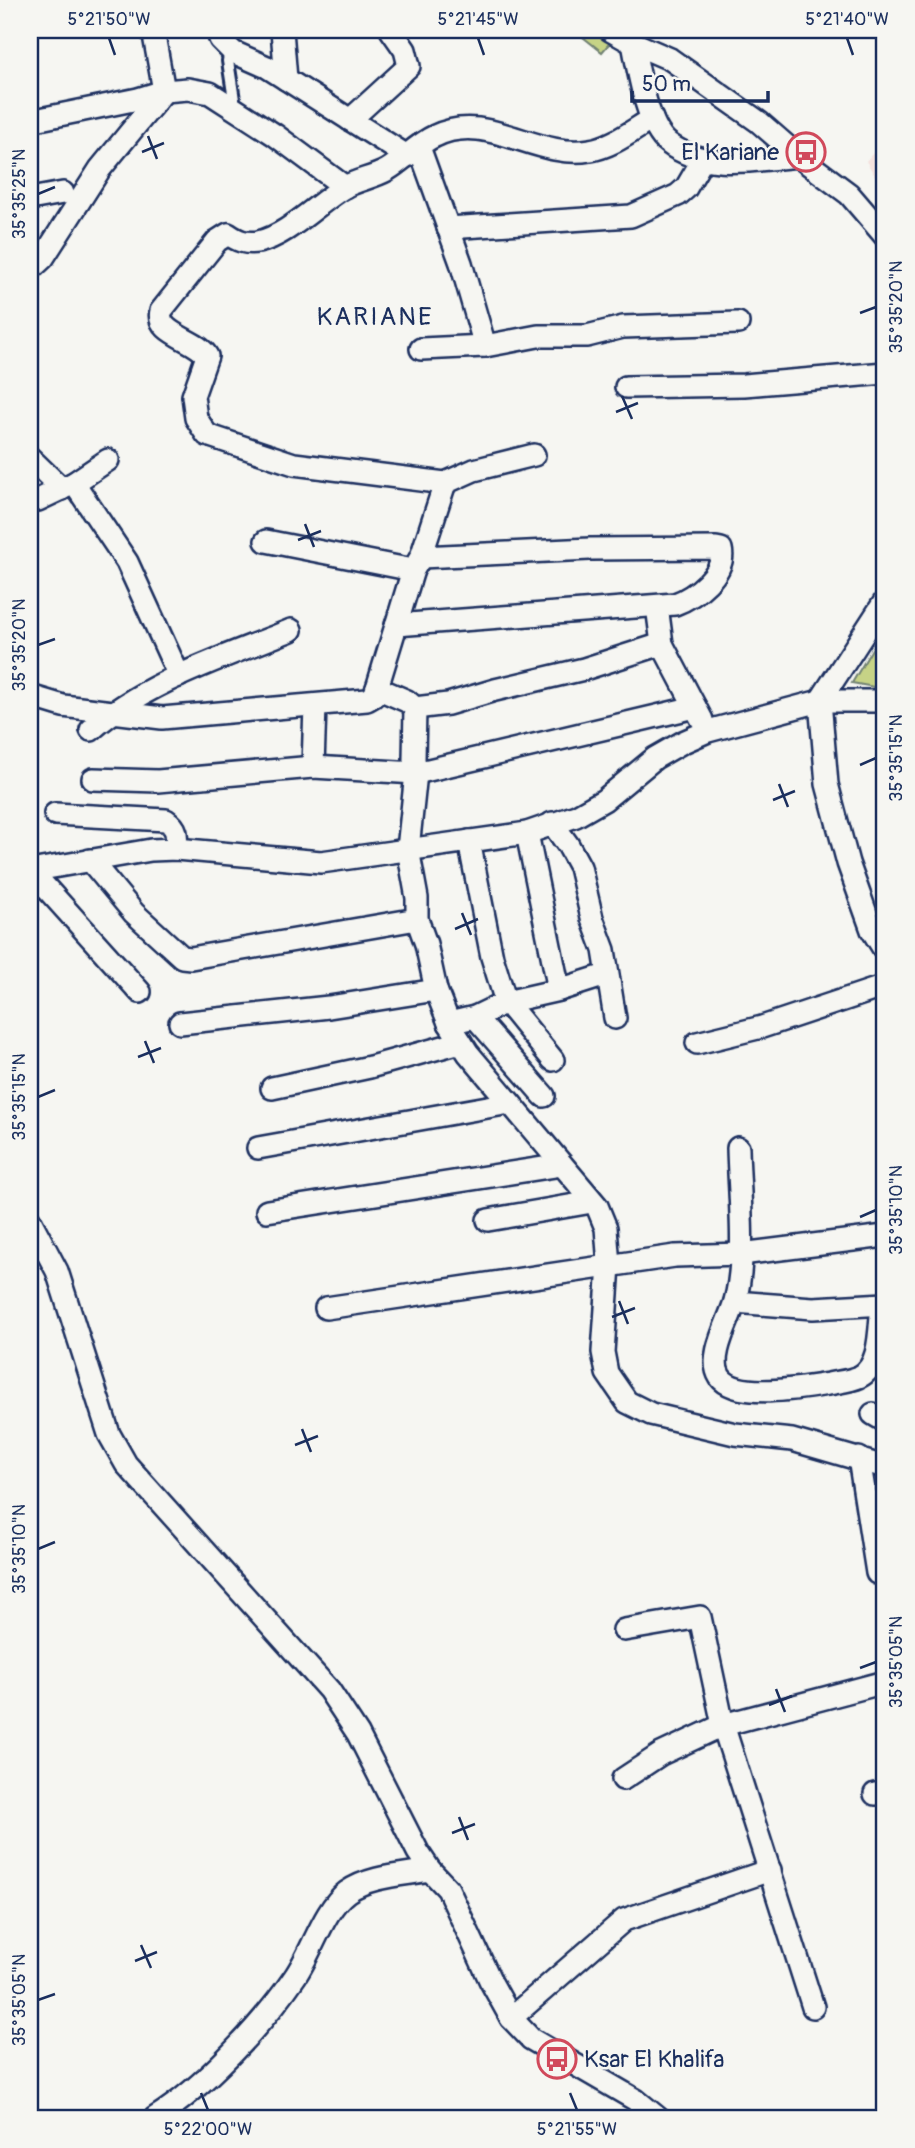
<svg xmlns="http://www.w3.org/2000/svg" width="915" height="2148" viewBox="0 0 915 2148" font-family="Pangolin,sans-serif">
<rect width="100%" height="100%" fill="#f6f6f2"/>
<filter id="ink" filterUnits="userSpaceOnUse"><feTurbulence type="fractalNoise" baseFrequency=".0143" numOctaves="2"/><feDisplacementMap in="SourceGraphic" scale="14" xChannelSelector="R" yChannelSelector="G"/><feConvolveMatrix kernelMatrix="1 2 1 2 8 2 1 2 1" color-interpolation-filters="sRGB"/></filter>
<g filter="url(#ink)">
<polygon fill="#f4e2de" points="885,139 885,193 866,161"/>
<g fill="#c6d386" stroke="#708172" stroke-width="2">
<polygon points="574,30 621,30 602,52"/>
<polygon points="885,627 885,689 852,683"/>
</g>
<g fill="none" stroke-linecap="round" stroke-linejoin="round">
<g stroke="#1b2f5e" stroke-width="16">
<polyline id="lane" points="233,52 229,55 228,61 235,106"/>
</g>
<g stroke="#1b2f5e" stroke-width="26">
<g id="street">
<polyline points="217,30 220,39 233,52 267,67 407,156"/>
<polyline points="282,30 286,79"/>
<polyline points="610,30 633,43 670,59 759,122 798,156 849,194 885,236"/>
<path d="M633 43C638 69 647 127 668 143 704 171 757 160 798 156"/>
<polyline points="350,120 409,66 405,50 391,30"/>
<polyline points="30,121 138,99 164,91 188,89 210,93 275,135 345,187"/>
<polyline points="419,147 461,263 485,346"/>
<polyline points="30,199 63,193"/>
<polyline points="448,228 631,216 678,195 686,188 703,159"/>
<polyline points="30,270 43,258 100,169 164,91 153,30"/>
<polyline points="421,349 485,346 538,336 587,336 623,327 738,323"/>
<polyline points="626,387 744,385 885,373"/>
<path d="M534 455 474 470 445 483 294 464 207 435 196 418 193 396 207 356C197 339 155 334 161 311L217 241 228 234C238 241 246 244 258 242 287 236 317 204 343 188 356 180 373 178 387 170 404 160 417 144 435 136 487 110 537 160 590 150 612 147 633 130 652 119"/>
<polyline points="30,458 62,489"/>
<polyline points="74,483 127,562 179,676"/>
<polyline points="38,500 74,483 108,460"/>
<polyline points="266,541 413,570"/>
<polyline points="885,601 820,701 827,784 848,863 872,930 885,951"/>
<polyline points="657,606 662,644 702,720"/>
<path d="M396 625 675 604C694 597 727 573 721 549L716 548 590 549 421 557"/>
<polyline points="377,688 407,701 415,708 414,759 416,773 408,849 417,898 417,919 426,944 436,990 449,1023 468,1053 597,1206 606,1228 609,1265 603,1352 607,1373 627,1402 651,1414 735,1434 792,1440 885,1467"/>
<polyline points="30,696 63,706 162,718 367,700 374,696 377,688 413,570 421,557 445,483"/>
<polyline points="415,708 448,704 495,690 584,669 662,644"/>
<path d="M91 730C147 681 223 658 291 630"/>
<polyline points="313,767 315,705"/>
<polyline points="93,779 158,781 313,767 416,773 695,707"/>
<path d="M55 814 166 820C178 828 177 835 176 849"/>
<polyline points="552,823 568,845 580,867 592,918 604,950 615,1018"/>
<polyline points="527,833 559,990"/>
<polyline points="469,841 492,957 506,1002 553,1060"/>
<polyline points="90,860 134,913 182,957 191,958 417,919"/>
<polyline points="30,871 151,850 176,849 321,862 527,833 576,816 604,800 655,758 683,742 708,731 820,701 885,701"/>
<polyline points="31,871 140,992"/>
<polyline points="475,1017 544,1096"/>
<polyline points="180,1023 329,1007 436,990"/>
<polyline points="449,1023 475,1017 506,1002 559,990 606,975"/>
<polyline points="697,1043 762,1027 885,986"/>
<polyline points="272,1088 370,1067 461,1042"/>
<polyline points="258,1148 510,1103"/>
<path d="M738 1148C739 1194 747 1258 735 1301 730 1320 707 1357 720 1377 736 1400 804 1388 828 1384 837 1382 850 1381 859 1377 882 1366 879 1326 882 1305"/>
<polyline points="267,1211 562,1165"/>
<polyline points="30,1220 57,1271 109,1434 126,1464 329,1690 358,1734 418,1852 430,1870 448,1889 491,1982 511,2018 531,2039 636,2100 658,2118"/>
<polyline points="488,1220 592,1202"/>
<polyline points="735,1302 813,1308 885,1304"/>
<polyline points="326,1308 675,1256 741,1254 885,1236"/>
<polyline points="873,1414 885,1421"/>
<polyline points="859,1458 877,1573 885,1572"/>
<polyline points="624,1630 700,1617 723,1725 813,2007"/>
<polyline points="623,1779 661,1754 723,1725 885,1682"/>
<polyline points="875,1794 885,1793"/>
<polyline points="511,2018 624,1920 770,1870"/>
<path d="M155 2118C203 2088 262 2025 294 1978 312 1953 323 1910 347 1892 369 1876 403 1875 430 1870"/>
</g>
</g>
<use href="#lane" stroke="#f6f6f2" stroke-width="10"/>
<use href="#street" stroke="#f6f6f2" stroke-width="21"/>
</g>
</g>
<path fill="none" stroke="#1b2f5e" stroke-width="2.5" d="M109 38 115 55M478 38 484 55M847 38 853 55M148 136 157 159M142 152 164 143M38 194 55 187M860 313 876 307M622 396 632 419M616 412 638 403M305 524 314 547M298 540 321 531M38 645 55 639M860 765 876 758M779 784 788 807M773 800 795 791M462 913 471 935M455 929 478 919M145 1041 154 1063M138 1057 161 1048M38 1097 55 1090M860 1217 876 1210M619 1301 628 1324M612 1317 635 1308M302 1429 311 1452M295 1445 318 1436M38 1549 55 1542M860 1668 876 1662M776 1689 785 1712M769 1705 792 1696M459 1817 468 1840M452 1833 475 1824M141 1945 151 1968M135 1961 157 1952M38 2000 55 1994M201 2093 208 2110M570 2093 577 2110"/>
<defs>
<g id="bus-ring" transform="scale(2.0125)"><circle r="9.5" fill="#f6f6f2" stroke="#d1495b" stroke-width="1.5"/><path d="M-5-6H5V4H4V6H2V4H-2V6H-4V4H-5ZM-3.5-4V0h7V-4ZM-3.5 1.2v1.5H-2V1.2ZM2 1.2v1.5H3.5V1.2Z" fill="#d1495b"/></g>
</defs>
<g fill-rule="evenodd">
<use href="#bus-ring" x="806" y="152"/>
<use href="#bus-ring" x="557" y="2059"/>
</g>
<g text-anchor="middle" dominant-baseline="central" stroke-width="5" stroke-linejoin="round" paint-order="stroke">
<g font-size="24" fill="#1b2f5e" stroke="#f6f6f2" text-anchor="end">
<text x="779" y="152">El Kariane</text>
<text x="584" y="2059" text-anchor="start">Ksar El Khalifa</text>
</g>
<g font-size="26" letter-spacing="2" fill="#1b2f5e" stroke="#f6f6f2">
<text x="375" y="317">KARIANE</text>
</g>
</g>
<rect width="915" height="2148" fill="none" stroke="#f6f6f2" stroke-width="77"/>
<path d="M632 91v10h136v-10" fill="none" stroke="#1b2f5e" stroke-width="3.5"/>
<text x="642" y="91" font-size="21" fill="#1b2f5e" stroke="#f6f6f2" stroke-width="5" paint-order="stroke">50 m</text>
<rect x="38" y="38" width="838" height="2072" fill="none" stroke="#1b2f5e" stroke-width="2.5"/>
<g font-size="18" text-anchor="middle" fill="#1b2f5e">
<text x="109" y="25">5°21'50"W</text>
<text x="478" y="25">5°21'45"W</text>
<text x="847" y="25">5°21'40"W</text>
<text transform="translate(19 194) rotate(-90)" y="6">35°35'25"N</text>
<text transform="translate(896 307) rotate(-90)" y="6">35°35'20"N</text>
<text transform="translate(19 645) rotate(-90)" y="6">35°35'20"N</text>
<text transform="translate(896 758) rotate(-90)" y="6">35°35'15"N</text>
<text transform="translate(19 1097) rotate(-90)" y="6">35°35'15"N</text>
<text transform="translate(896 1210) rotate(-90)" y="6">35°35'10"N</text>
<text transform="translate(19 1549) rotate(-90)" y="6">35°35'10"N</text>
<text transform="translate(896 1662) rotate(-90)" y="6">35°35'05"N</text>
<text transform="translate(19 2000) rotate(-90)" y="6">35°35'05"N</text>
<text x="208" y="2135">5°22'00"W</text>
<text x="577" y="2135">5°21'55"W</text>
</g>
</svg>
